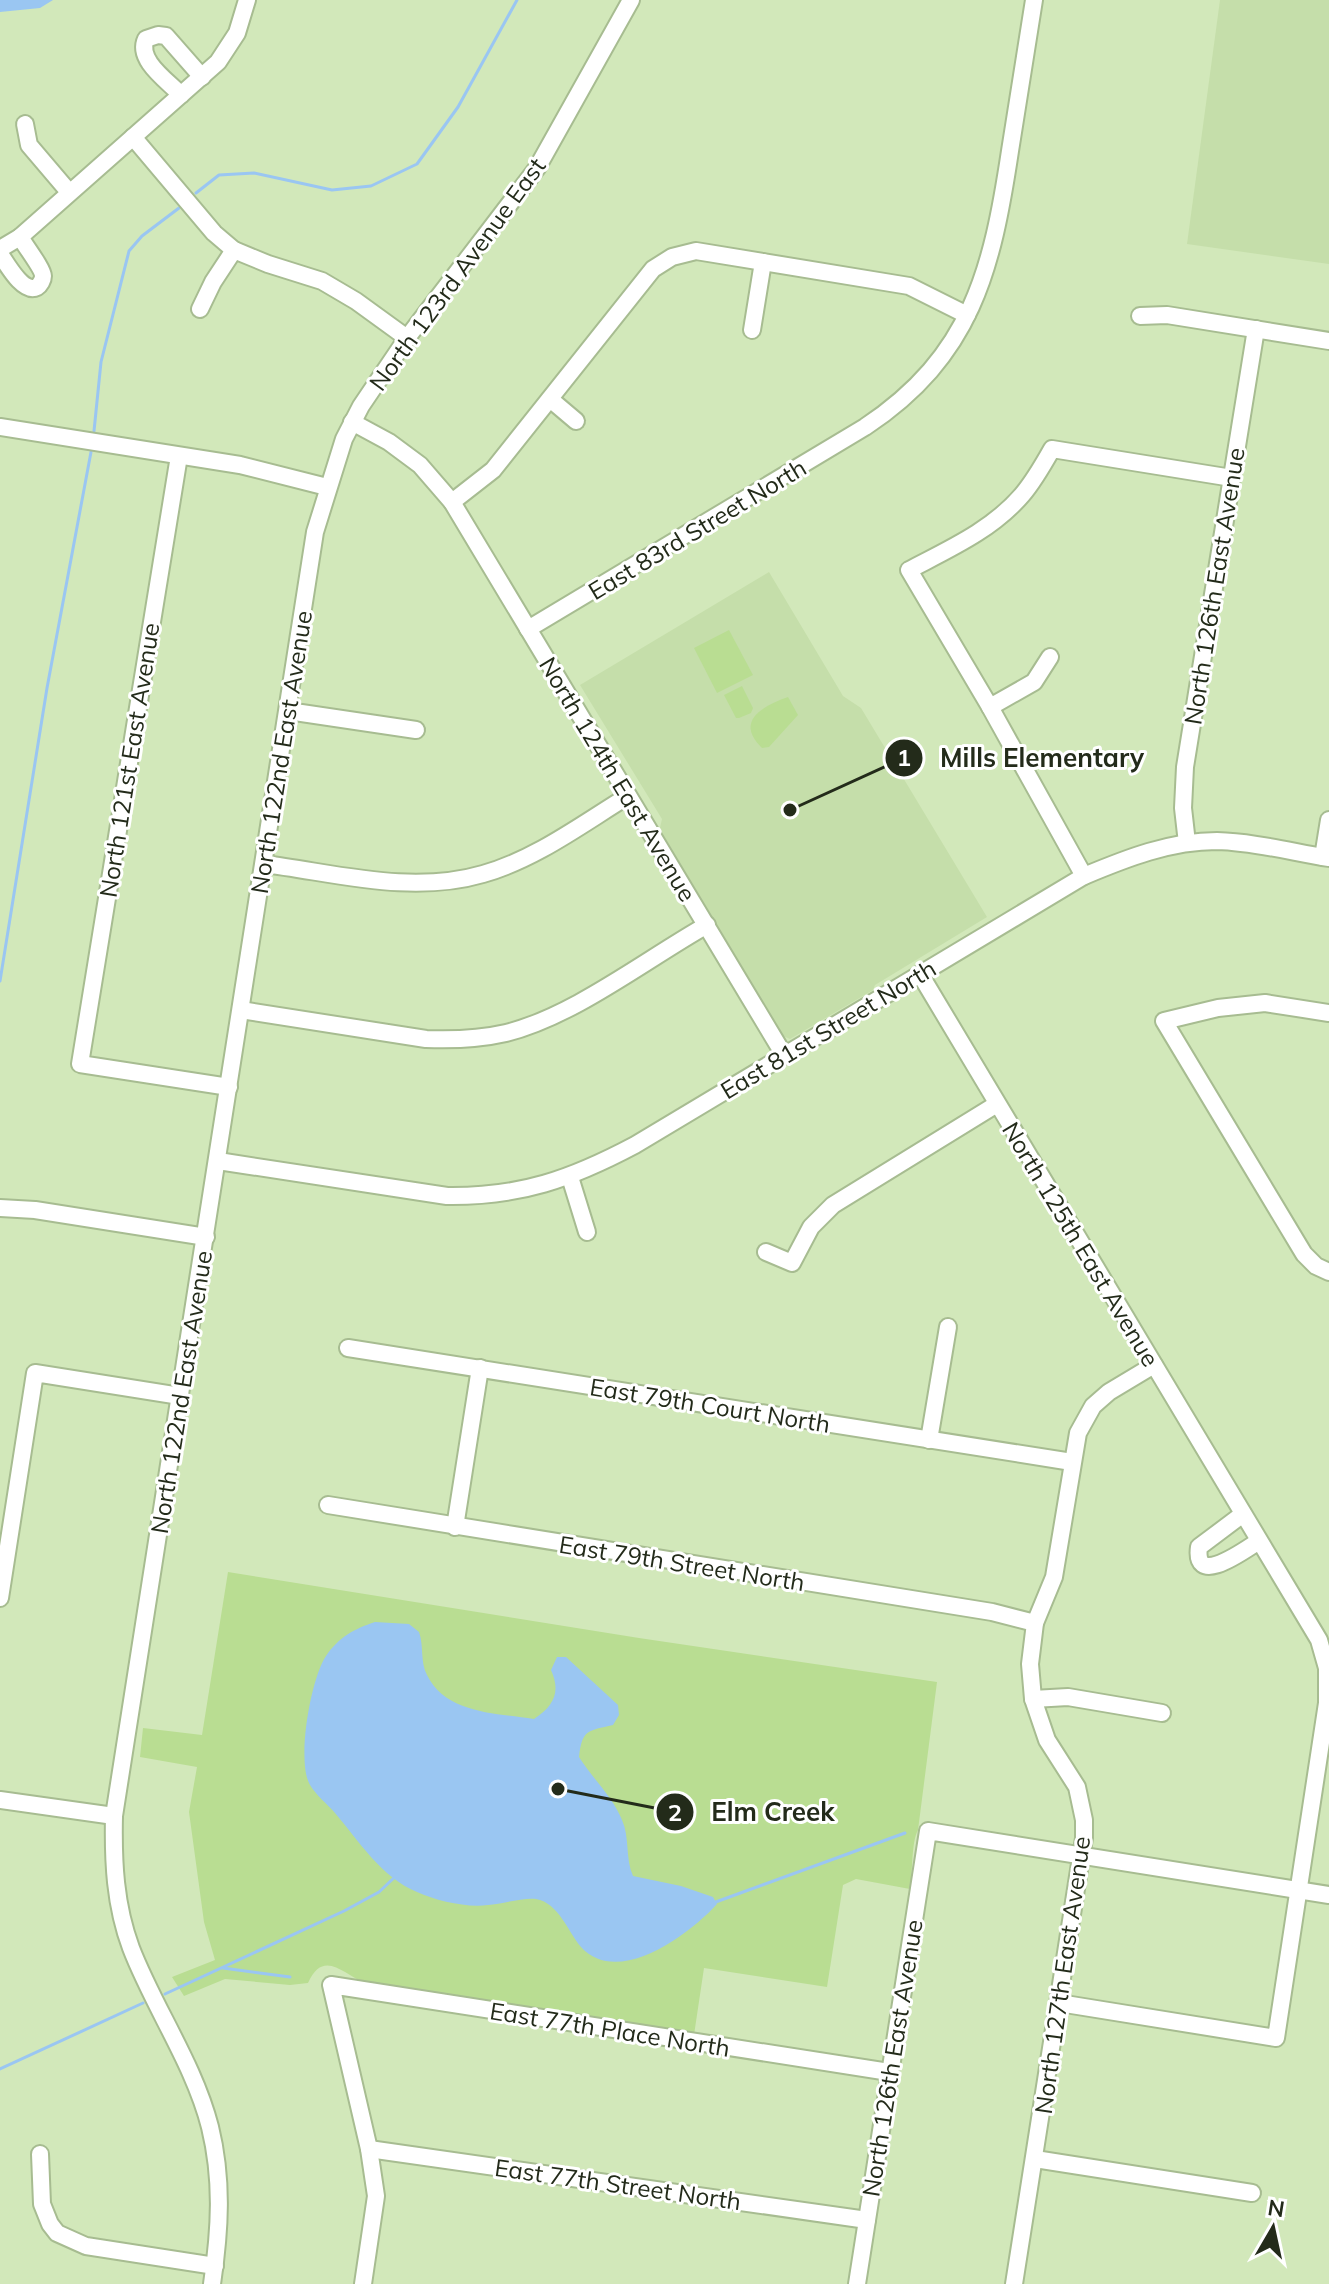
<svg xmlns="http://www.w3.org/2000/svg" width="1329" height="2284" viewBox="0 0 1329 2284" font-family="Mulish,sans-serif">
<rect width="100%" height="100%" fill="#d2e8ba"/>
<g fill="#c5deaa">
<polygon points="1220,0 1329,0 1329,264 1187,244"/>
<polygon points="769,572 843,696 861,708 987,917 875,985 873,990 790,1039 781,1035 659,832 662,819 580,685"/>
</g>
<g fill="#b9dd92">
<polygon points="729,630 753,675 717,693 694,648"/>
<polygon points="742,686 753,708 751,713 739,718 736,718 724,695"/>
<path d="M788 697 798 715 769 747 762 748C734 721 763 706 788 697Z"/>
<path d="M228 1572 639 1638 937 1682 918 1830C911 1843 913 1872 910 1889L856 1879 843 1885 827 1987 704 1968 694 2035 366 1983C343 1975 324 1948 308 1983L290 1985 225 1979 184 1996 172 1977 215 1960 204 1922 189 1812 197 1767 140 1757 143 1728 202 1735Z"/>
</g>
<g fill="#9ac6f2">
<polygon points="0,0 53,0 40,8 0,12"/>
<path d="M375 1622 409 1624 419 1632C424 1646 420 1662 427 1675 446 1714 496 1713 534 1719 554 1706 561 1692 551 1670L557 1657H566L618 1705 619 1715 613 1725C588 1731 582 1729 579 1757 592 1778 613 1797 622 1820 630 1838 625 1858 633 1876L681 1886 713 1897 717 1904C690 1934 618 1988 581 1947 568 1932 559 1903 536 1899 525 1897 501 1904 488 1905 467 1908 437 1901 417 1892 382 1878 358 1840 335 1813 327 1804 316 1795 310 1785 296 1761 311 1678 326 1656 339 1637 354 1629 375 1622Z"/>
</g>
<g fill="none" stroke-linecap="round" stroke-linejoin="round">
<g stroke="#9ac6f2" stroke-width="3">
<polyline points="196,193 219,175 254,173 332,190 371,186 417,164 458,107 517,0"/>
<polyline points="94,431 101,362 129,251 142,236 179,208"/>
<polyline points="0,981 47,688 91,452"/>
<polyline points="713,1903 905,1833"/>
<polyline points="223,1968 290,1977"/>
<polyline points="165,1994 344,1911 379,1892 397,1875"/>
<polyline points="0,2069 143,2003"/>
</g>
<g stroke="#a7bc91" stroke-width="20">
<g id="minor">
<path d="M181 95C168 81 136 60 146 39L158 35 166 36 202 77"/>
<polyline points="25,124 29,145 69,192"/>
<polyline points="133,137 214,233 234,250 268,264 322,281 356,301 407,338"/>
<polyline points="0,249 20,237 218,62 237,33 247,0"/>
<path d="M0 254C7 264 23 294 37 287 40 285 43 280 43 276 43 269 24 244 20 237"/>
<polyline points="200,309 213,282 234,250"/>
<polyline points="1140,316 1167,315 1329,341"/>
<polyline points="752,330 763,262"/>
<polyline points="550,399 576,421"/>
<polyline points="352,422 389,442 420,465 452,502 493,470 653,269 672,257 696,251 909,286 967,315"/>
<polyline points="0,427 240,465 327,487"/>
<polyline points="179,456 80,1064 229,1087"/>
<polyline points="452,502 784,1055"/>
<path d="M528 629 865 427C972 356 992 270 1010 151 1018 101 1026 50 1034 0"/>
<polyline points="990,707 1034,682 1050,657"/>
<polyline points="288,711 416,730"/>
<polyline points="1187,843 1183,808 1185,767 1256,329"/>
<polyline points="1323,857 1329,820"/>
<path d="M264 864C336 873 411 895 483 874 536 859 582 824 628 796"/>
<path d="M1084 876 990 707 909 570C949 549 992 530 1022 495 1034 481 1043 465 1052 449L1232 478"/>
<polyline points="920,974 1319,1640 1327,1668 1327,1703 1276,2038 1059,2003"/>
<path d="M241 1010 426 1039C452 1040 480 1039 506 1033 574 1016 645 960 707 925"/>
<polyline points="1329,1013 1265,1003 1218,1008 1164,1021 1304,1254 1316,1266 1329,1272"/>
<path d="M218 1161 447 1196C520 1197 571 1179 635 1145L1084 876C1127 858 1170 841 1217 841 1254 842 1292 852 1329 858"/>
<polyline points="570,1177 587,1232"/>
<polyline points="0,1208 35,1210 206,1237"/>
<polyline points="766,1252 792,1263 811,1227 833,1205 997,1104"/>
<polyline points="348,1348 1072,1462"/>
<polyline points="929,1440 948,1327"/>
<polyline points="328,1505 992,1612 1035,1623"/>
<path d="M1243 1514 1199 1547C1193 1589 1246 1549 1259 1541"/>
<polyline points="455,1527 480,1368"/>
<polyline points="0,1598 35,1373 180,1396"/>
<polyline points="1033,1699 1068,1697 1162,1713"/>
<polyline points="0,1800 114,1816"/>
<polyline points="369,2149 867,2220"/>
<polyline points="40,2154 42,2204 50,2224 57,2233 86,2246 215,2266"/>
<polyline points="1035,2159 1252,2193"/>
<path d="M212 2284C220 2230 223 2180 210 2127 194 2064 154 2008 131 1948 115 1905 113 1862 114 1816L315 532 344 439 361 406 407 338 537 168 631 0"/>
<polyline points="363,2284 376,2196 369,2149 331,1985 889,2072"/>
<polyline points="857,2284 928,1831 1329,1895"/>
<polyline points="1014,2284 1084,1838 1084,1820 1077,1787 1047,1740 1033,1699 1030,1664 1035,1623 1054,1577 1078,1433 1093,1406 1109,1392 1154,1365"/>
</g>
</g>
<use href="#minor" stroke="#fff" stroke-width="16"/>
</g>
<g text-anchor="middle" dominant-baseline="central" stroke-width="6" stroke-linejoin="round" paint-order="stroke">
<g font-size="24" fill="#232b1a" stroke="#fff">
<text transform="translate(457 274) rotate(-54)">North 123rd Avenue East</text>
<text transform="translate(697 529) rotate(-31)">East 83rd Street North</text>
<text transform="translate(1214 586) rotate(-81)">North 126th East Avenue</text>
<text transform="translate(281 752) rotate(-81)">North 122nd East Avenue</text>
<text transform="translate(129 760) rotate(-81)">North 121st East Avenue</text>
<text transform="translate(618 779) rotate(59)">North 124th East Avenue</text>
<text transform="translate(828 1029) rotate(-31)">East 81st Street North</text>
<text transform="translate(1081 1244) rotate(59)">North 125th East Avenue</text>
<text transform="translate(181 1392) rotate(-81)">North 122nd East Avenue</text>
<text transform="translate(710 1405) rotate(9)">East 79th Court North</text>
<text transform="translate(682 1563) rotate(9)">East 79th Street North</text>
<text transform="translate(1062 1975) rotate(-82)">North 127th East Avenue</text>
<text transform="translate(610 2029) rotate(9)">East 77th Place North</text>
<text transform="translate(892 2058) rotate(-81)">North 126th East Avenue</text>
<text transform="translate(618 2184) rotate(8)">East 77th Street North</text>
</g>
</g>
<path fill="none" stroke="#232b1a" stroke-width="3" d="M790 810L904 758M558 1789L675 1812"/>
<g fill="#232b1a" stroke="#fff" stroke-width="3">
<circle cx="790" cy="810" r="8"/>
<circle cx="558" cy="1789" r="8"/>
<circle cx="904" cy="758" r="20"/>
<circle cx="675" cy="1812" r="20"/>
</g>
<g font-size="24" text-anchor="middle" font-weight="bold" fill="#fff">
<text x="904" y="766">1</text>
<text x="675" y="1821">2</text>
</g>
<g font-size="26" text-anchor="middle" font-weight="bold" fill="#232b1a" stroke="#fff" stroke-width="6" stroke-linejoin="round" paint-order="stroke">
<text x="1042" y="767">Mills Elementary</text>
<text x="773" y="1821">Elm Creek</text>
</g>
<g transform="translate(1273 2228) rotate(9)" stroke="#ffffff" stroke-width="6" paint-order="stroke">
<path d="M0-6L14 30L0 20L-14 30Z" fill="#232b1a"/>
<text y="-12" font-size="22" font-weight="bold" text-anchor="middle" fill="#232b1a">N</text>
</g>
</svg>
